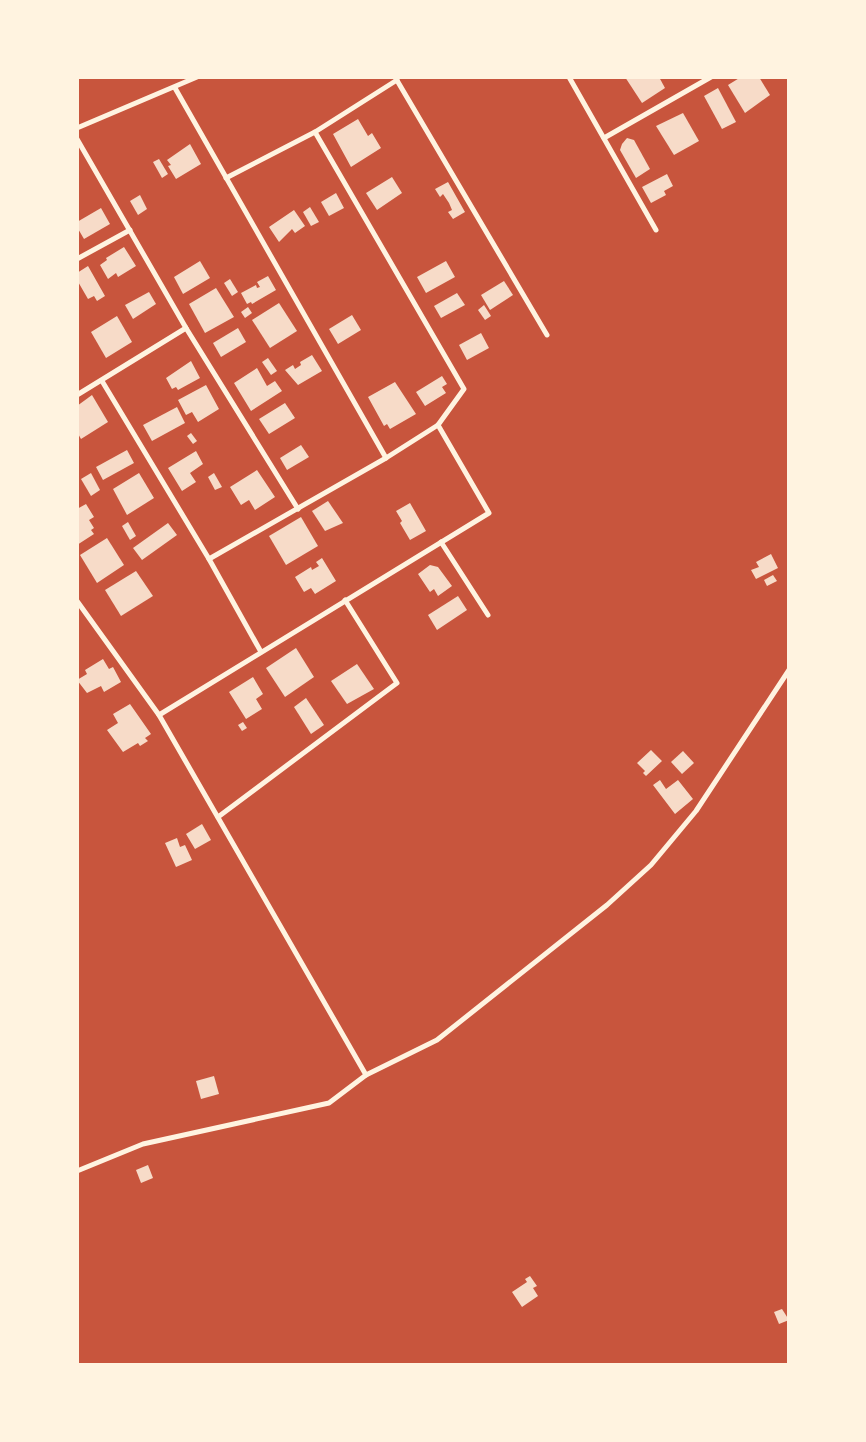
<svg xmlns="http://www.w3.org/2000/svg" width="866" height="1442" viewBox="0 0 866 1442" font-family="'Sofia Sans Condensed',sans-serif">
<rect width="100%" height="100%" fill="#c8553d"/>
<g fill="#f7dbc8">
<polygon points="625,77 659,77 665,88 642,103"/>
<polygon points="741,77 759,77 770,95 745,113 728,85"/>
<polygon points="718,88 736,122 722,129 704,96"/>
<polygon points="683,113 699,141 674,155 656,126"/>
<polygon points="358,119 368,136 372,133 381,148 351,167 333,134"/>
<polygon points="627,138 634,140 650,169 636,178 620,150 622,144"/>
<polygon points="190,144 201,164 176,179 168,166 171,165 167,160"/>
<polygon points="159,159 168,174 162,178 153,162"/>
<polygon points="667,174 673,186 664,191 666,195 651,203 642,187"/>
<polygon points="392,177 402,193 377,210 366,193"/>
<polygon points="448,182 465,212 453,219 448,212 452,210 449,203 443,194 440,197 435,189"/>
<polygon points="336,193 344,208 329,216 321,202"/>
<polygon points="140,195 147,209 138,215 130,201"/>
<polygon points="310,207 319,222 311,226 303,212"/>
<polygon points="101,208 110,224 84,239 77,227 77,222"/>
<polygon points="294,210 305,226 295,233 292,229 279,242 269,227"/>
<polygon points="124,247 136,266 118,277 116,273 108,279 100,265 107,260 106,258"/>
<polygon points="200,261 210,278 183,294 174,277"/>
<polygon points="446,261 455,277 426,293 417,277"/>
<polygon points="88,266 105,296 97,301 94,296 88,299 77,280 77,273"/>
<polygon points="268,276 276,290 252,304 251,302 247,304 241,293 256,285 257,288 260,287 257,282"/>
<polygon points="230,279 238,292 232,296 224,283"/>
<polygon points="504,281 513,295 490,310 481,295"/>
<polygon points="216,288 234,317 205,333 189,304"/>
<polygon points="149,292 156,304 133,319 125,305"/>
<polygon points="457,293 465,305 441,318 434,306"/>
<polygon points="279,303 297,331 270,348 252,320"/>
<polygon points="484,305 491,316 485,320 478,310"/>
<polygon points="248,307 252,313 245,318 241,312"/>
<polygon points="352,315 361,330 338,344 329,329"/>
<polygon points="117,316 132,342 106,358 91,332"/>
<polygon points="238,328 246,342 221,357 213,343"/>
<polygon points="481,333 489,348 467,360 459,345"/>
<polygon points="312,355 322,371 298,385 285,370 293,365 295,369 301,365 300,362"/>
<polygon points="268,358 277,371 271,375 262,362"/>
<polygon points="191,361 200,378 178,390 176,387 172,389 166,378"/>
<polygon points="257,368 267,386 275,381 282,391 251,411 234,383"/>
<polygon points="442,376 447,384 442,387 446,393 425,406 416,392"/>
<polygon points="395,382 416,414 390,429 387,424 384,426 368,397"/>
<polygon points="206,385 219,409 198,422 192,412 186,415 178,400"/>
<polygon points="92,395 108,422 81,439 77,432 77,406"/>
<polygon points="285,403 295,418 269,434 259,419"/>
<polygon points="177,407 185,423 152,441 143,425"/>
<polygon points="191,433 197,441 193,444 187,436"/>
<polygon points="301,445 309,457 287,470 280,458"/>
<polygon points="127,450 134,463 103,480 96,467"/>
<polygon points="196,451 203,464 190,473 196,482 182,491 168,468"/>
<polygon points="257,470 275,497 255,510 249,500 241,505 230,487"/>
<polygon points="91,473 100,490 91,496 81,479"/>
<polygon points="139,473 154,498 127,515 113,489"/>
<polygon points="214,473 222,487 215,490 208,477"/>
<polygon points="328,501 343,523 325,531 312,511"/>
<polygon points="410,503 426,531 410,540 400,523 402,521 396,511"/>
<polygon points="86,504 94,517 89,520 94,528 91,530 94,534 77,545 77,509"/>
<polygon points="301,517 318,546 286,565 269,536"/>
<polygon points="128,522 136,536 130,540 122,526"/>
<polygon points="168,523 177,535 142,560 133,548"/>
<polygon points="107,538 124,565 97,583 80,555"/>
<polygon points="771,554 778,568 756,579 751,570 759,567 756,562"/>
<polygon points="322,558 336,581 315,594 311,588 304,592 295,577 311,567 312,570 319,566 316,562"/>
<polygon points="430,565 438,567 452,586 438,596 434,589 430,592 418,574"/>
<polygon points="136,571 153,596 121,616 105,590"/>
<polygon points="773,575 777,581 767,586 764,580"/>
<polygon points="458,596 467,610 437,630 428,615"/>
<polygon points="296,648 314,677 285,697 266,668"/>
<polygon points="103,659 109,669 113,667 121,682 104,692 101,686 87,693 77,680 87,674 85,670"/>
<polygon points="357,664 374,689 347,704 331,681"/>
<polygon points="253,677 263,694 256,699 262,709 246,719 229,692"/>
<polygon points="306,698 324,725 311,734 294,707"/>
<polygon points="130,704 151,734 145,738 148,741 140,746 138,743 123,752 107,730 118,723 113,714"/>
<polygon points="243,722 247,728 242,731 238,725"/>
<polygon points="651,750 662,761 646,776 643,773 645,771 637,763"/>
<polygon points="683,751 694,763 682,774 671,762"/>
<polygon points="660,780 666,789 678,780 693,799 675,814 653,785"/>
<polygon points="202,824 211,840 195,849 186,834"/>
<polygon points="177,838 180,847 185,845 192,860 176,867 165,843"/>
<polygon points="214,1076 219,1094 201,1099 196,1081"/>
<polygon points="148,1165 153,1178 141,1183 136,1170"/>
<polygon points="530,1276 537,1286 533,1288 538,1296 522,1307 512,1292 527,1282 525,1279"/>
<polygon points="782,1309 789,1320 779,1324 774,1312"/>
</g>
<g fill="none" stroke-linecap="round" stroke-linejoin="round">
<g stroke="#fff3e0" stroke-width="5">
<polyline points="395,77 547,335"/>
<polyline points="569,77 656,230"/>
<polyline points="175,88 386,458"/>
<polyline points="77,128 197,77"/>
<polyline points="315,132 464,389 438,425"/>
<polyline points="604,138 711,77"/>
<polyline points="77,139 186,328 298,509"/>
<polyline points="226,178 315,132 397,80"/>
<polyline points="77,259 130,230"/>
<polyline points="102,381 209,559 261,652"/>
<polyline points="77,395 186,328"/>
<polyline points="441,542 488,615"/>
<polyline points="77,601 159,715 366,1075"/>
<polyline points="159,715 489,513 438,425 386,458 209,559"/>
<polyline points="218,817 397,683 345,600"/>
<polyline points="77,1171 143,1144 329,1103 366,1075 437,1040 607,905 651,865 696,811 789,670"/>
</g>
</g>
<rect width="866" height="1442" fill="none" stroke="#fff3e0" stroke-width="158"/>
</svg>
